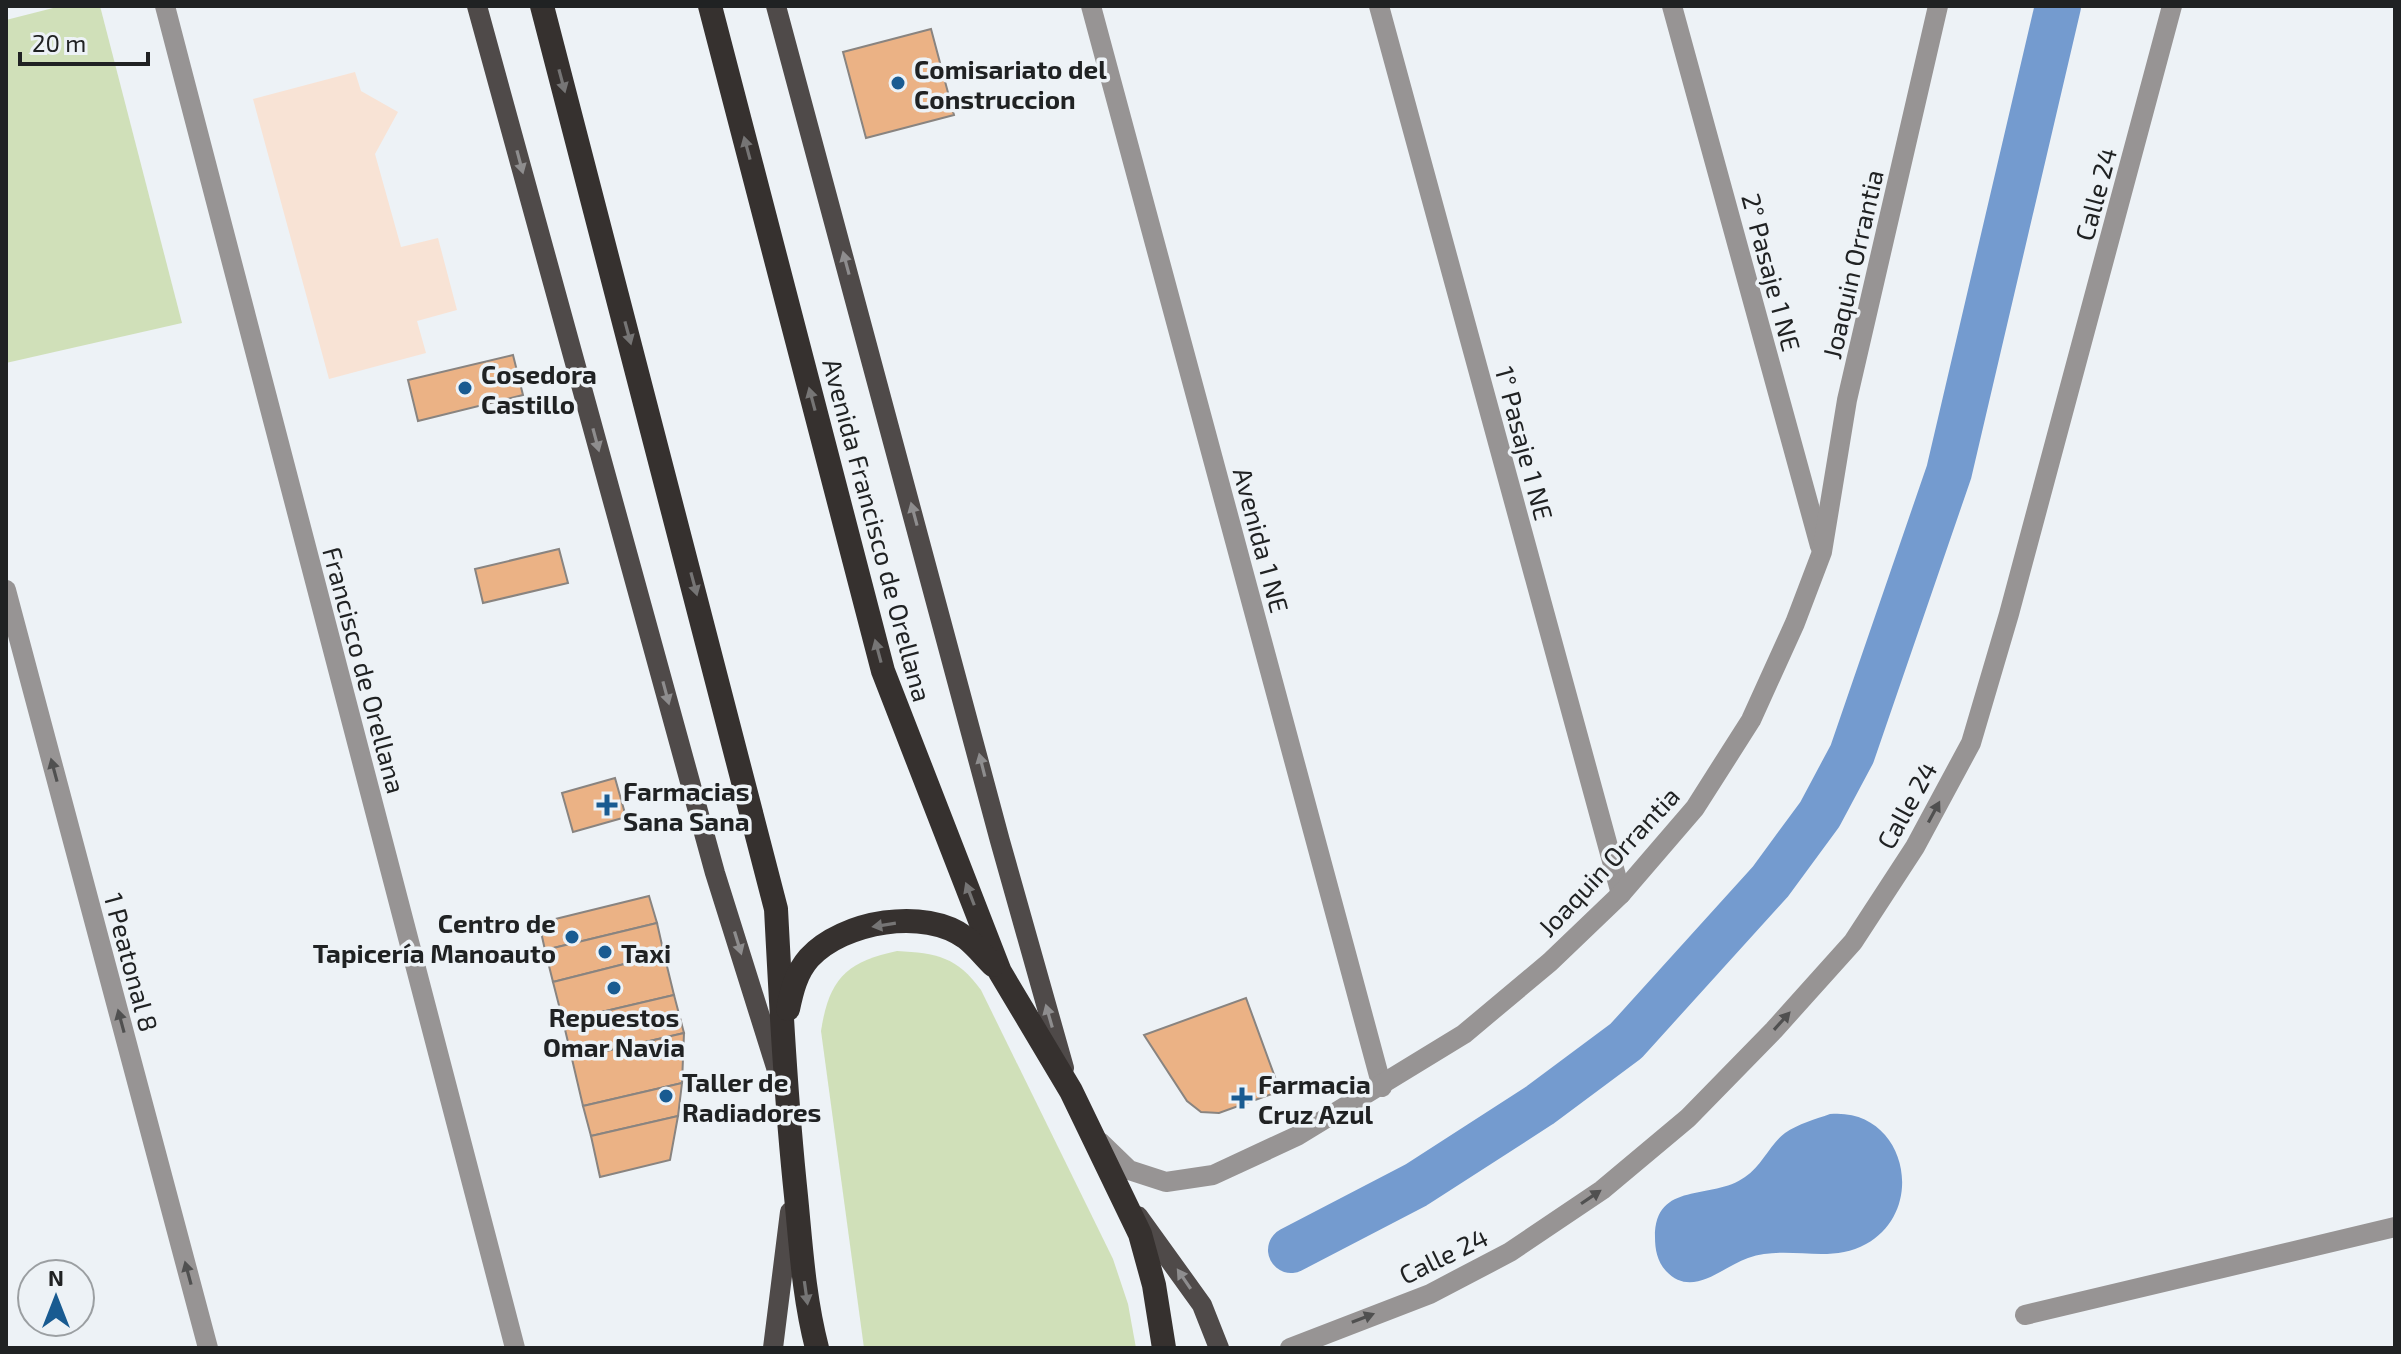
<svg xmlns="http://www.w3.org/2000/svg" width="2401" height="1354" viewBox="0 0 2401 1354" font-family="'Exo 2',sans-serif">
<rect width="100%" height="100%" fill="#edf2f6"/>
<polygon fill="#f8e3d5" points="355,72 361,91 398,112 375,154 401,247 438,238 457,310 417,321 426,353 329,379 253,99"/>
<g fill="#d0e0b9">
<polygon points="61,6 100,6 182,323 6,363 6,20"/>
<path d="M897 951C937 953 957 957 981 990L1113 1259 1128 1304 1136 1348H864L821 1031C829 979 846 962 897 951Z"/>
</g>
<path fill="#749bcf" d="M1830 1114C1905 1107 1929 1209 1866 1244 1829 1265 1788 1244 1748 1258 1722 1267 1692 1299 1666 1271 1657 1261 1655 1249 1655 1237 1655 1180 1712 1201 1745 1177 1762 1166 1770 1144 1785 1133 1798 1124 1816 1119 1830 1114Z"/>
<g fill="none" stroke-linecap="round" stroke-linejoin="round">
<polyline stroke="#749bcf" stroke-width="46" points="1291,1250 1416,1185 1540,1105 1626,1041 1770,882 1820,814 1852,754 1949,472 2058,6"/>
</g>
<g fill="#ebb285" stroke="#898480" stroke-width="2">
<polygon points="931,29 954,115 866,138 843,52"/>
<polygon points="513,355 523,395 418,421 408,380"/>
<polygon points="559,549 568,583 483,603 475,569"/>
<polygon points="615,778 626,817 573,832 562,793"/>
<polygon points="649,896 657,923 545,950 539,923"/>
<polygon points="657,923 664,954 553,982 545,950"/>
<polygon points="664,954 674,995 563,1021 553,982"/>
<polygon points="674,995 684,1033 572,1059 563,1021"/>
<polygon points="1246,998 1280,1091 1219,1113 1201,1112 1187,1101 1144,1035"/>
<polygon points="684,1033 682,1083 583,1106 572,1059"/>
<polygon points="682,1083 678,1116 591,1136 583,1106"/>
<polygon points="678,1116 670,1160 600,1177 591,1136"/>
</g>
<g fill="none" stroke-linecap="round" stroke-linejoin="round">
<g stroke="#979494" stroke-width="20">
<polyline points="165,6 515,1348"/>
<polyline points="1091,6 1382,1087"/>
<polyline points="1379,6 1621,894"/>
<polyline points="1672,6 1820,546"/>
<polyline points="6,590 208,1348"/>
<polyline points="1100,1142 1129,1170 1166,1182 1213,1175 1297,1136 1464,1034 1550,962 1621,894 1695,808 1751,720 1795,623 1822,552 1847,400 1938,6"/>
<polyline points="2025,1315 2395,1227"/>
<polyline points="1290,1348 1430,1294 1510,1252 1602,1190 1688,1118 1774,1030 1853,942 1915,847 1971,743 2009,614 2172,6"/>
</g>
<g stroke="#4f4a49" stroke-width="20">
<polyline points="477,6 715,873 780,1080"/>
<polyline points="776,6 1000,841 1064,1068"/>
<polyline points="1138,1216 1202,1305 1219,1348"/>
<polyline points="773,1348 790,1212"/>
</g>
<g stroke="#36312f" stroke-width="24">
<path d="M542 6 776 909C781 1005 786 1100 796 1196 801 1247 804 1298 817 1348"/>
<polyline points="710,6 883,671 1000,972 1071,1091 1140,1234 1154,1285 1164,1348"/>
<path d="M788 1009C792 990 796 973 809 958 843 921 925 907 966 938 976 946 984 956 993 965"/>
</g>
</g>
<defs><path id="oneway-solid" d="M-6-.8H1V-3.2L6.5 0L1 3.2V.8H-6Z" transform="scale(2)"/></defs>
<g fill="#767575">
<use href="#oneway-solid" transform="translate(562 81) rotate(75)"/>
<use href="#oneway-solid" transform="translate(747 148) rotate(-105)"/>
<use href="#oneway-solid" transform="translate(628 333) rotate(75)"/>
<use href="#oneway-solid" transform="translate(812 399) rotate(-105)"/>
<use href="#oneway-solid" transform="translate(694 584) rotate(75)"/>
<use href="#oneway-solid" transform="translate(878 651) rotate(-105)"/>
<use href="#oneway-solid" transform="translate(970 894) rotate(-111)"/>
<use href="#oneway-solid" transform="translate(884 925) rotate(171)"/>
<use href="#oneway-solid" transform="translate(806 1293) rotate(82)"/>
</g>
<g fill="#8e8d8e">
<use href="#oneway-solid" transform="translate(520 162) rotate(75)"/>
<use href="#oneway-solid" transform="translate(846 263) rotate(-105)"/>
<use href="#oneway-solid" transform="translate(596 440) rotate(75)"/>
<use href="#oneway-solid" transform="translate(914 514) rotate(-105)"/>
<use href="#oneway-solid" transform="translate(666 693) rotate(75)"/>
<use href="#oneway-solid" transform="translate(982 765) rotate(-104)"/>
<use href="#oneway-solid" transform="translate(738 943) rotate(73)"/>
<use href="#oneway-solid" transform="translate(1049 1016) rotate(-106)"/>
<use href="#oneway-solid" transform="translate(1184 1279) rotate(-124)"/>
</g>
<g fill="#505050">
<use href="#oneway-solid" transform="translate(54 770) rotate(-105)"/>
<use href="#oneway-solid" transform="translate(1934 812) rotate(-62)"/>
<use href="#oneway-solid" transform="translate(121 1021) rotate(-105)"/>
<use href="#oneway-solid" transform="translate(1782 1021) rotate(-48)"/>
<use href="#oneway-solid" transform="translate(1591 1197) rotate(-34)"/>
<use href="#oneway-solid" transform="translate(188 1273) rotate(-105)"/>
<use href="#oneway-solid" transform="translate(1363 1318) rotate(-21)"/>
</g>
<g fill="#195b91" stroke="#edf2f6" stroke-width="3">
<circle cx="898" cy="83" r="8"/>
<circle cx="465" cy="388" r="8"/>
<path d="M603 793h8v8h8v8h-8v8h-8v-8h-8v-8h8z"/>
<circle cx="572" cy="937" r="8"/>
<circle cx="605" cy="952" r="8"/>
<circle cx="614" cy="988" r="8"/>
<circle cx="666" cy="1096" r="8"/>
<path d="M1238 1086h8v8h8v8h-8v8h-8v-8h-8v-8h8z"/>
</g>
<g text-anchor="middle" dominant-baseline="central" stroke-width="7" stroke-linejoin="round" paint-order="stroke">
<g font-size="26" font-weight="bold" fill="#202223" stroke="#edf2f6" text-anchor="start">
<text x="914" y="68">Comisariato del<tspan x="914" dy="30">Construccion</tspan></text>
<text x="481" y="373">Cosedora<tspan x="481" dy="30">Castillo</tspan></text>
<text x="623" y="790">Farmacias<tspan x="623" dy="30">Sana Sana</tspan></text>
<text x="556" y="922" text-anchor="end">Centro de<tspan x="556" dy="30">Tapicería Manoauto</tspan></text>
<text x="621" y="952">Taxi</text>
<text x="614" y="1016" text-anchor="middle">Repuestos<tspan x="614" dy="30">Omar Navia</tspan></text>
<text x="682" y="1081">Taller de<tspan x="682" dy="30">Radiadores</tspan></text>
<text x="1258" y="1083">Farmacia<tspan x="1258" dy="30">Cruz Azul</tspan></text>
</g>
<g font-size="26" fill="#202223" stroke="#edf2f6">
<text transform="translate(2095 194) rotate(-75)">Calle 24</text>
<text transform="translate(1852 264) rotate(-77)">Joaquin Orrantia</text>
<text transform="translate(1772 272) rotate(75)">2° Pasaje 1 NE</text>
<text transform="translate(1525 443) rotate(75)">1° Pasaje 1 NE</text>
<text transform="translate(878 530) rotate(75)">Avenida Francisco de Orellana</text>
<text transform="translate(1262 540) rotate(75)">Avenida 1 NE</text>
<text transform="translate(365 670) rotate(75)">Francisco de Orellana</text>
<text transform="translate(1906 805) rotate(-61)">Calle 24</text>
<text transform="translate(1608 861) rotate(-47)">Joaquin Orrantia</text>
<text transform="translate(132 962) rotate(75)">1 Peatonal 8</text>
<text transform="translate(1443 1255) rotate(-26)">Calle 24</text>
</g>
</g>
<rect width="2401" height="1354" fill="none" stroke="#202223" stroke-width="16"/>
<g transform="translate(56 1298)"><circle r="38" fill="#edf2f6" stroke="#9b9fa2" stroke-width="2"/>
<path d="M0-6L14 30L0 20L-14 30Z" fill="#195b91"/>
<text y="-12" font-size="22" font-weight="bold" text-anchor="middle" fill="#202223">N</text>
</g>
<path d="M20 52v12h128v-12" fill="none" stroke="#202223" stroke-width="4"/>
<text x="32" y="52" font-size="24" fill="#202223" stroke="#edf2f6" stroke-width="6" paint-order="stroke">20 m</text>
</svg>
